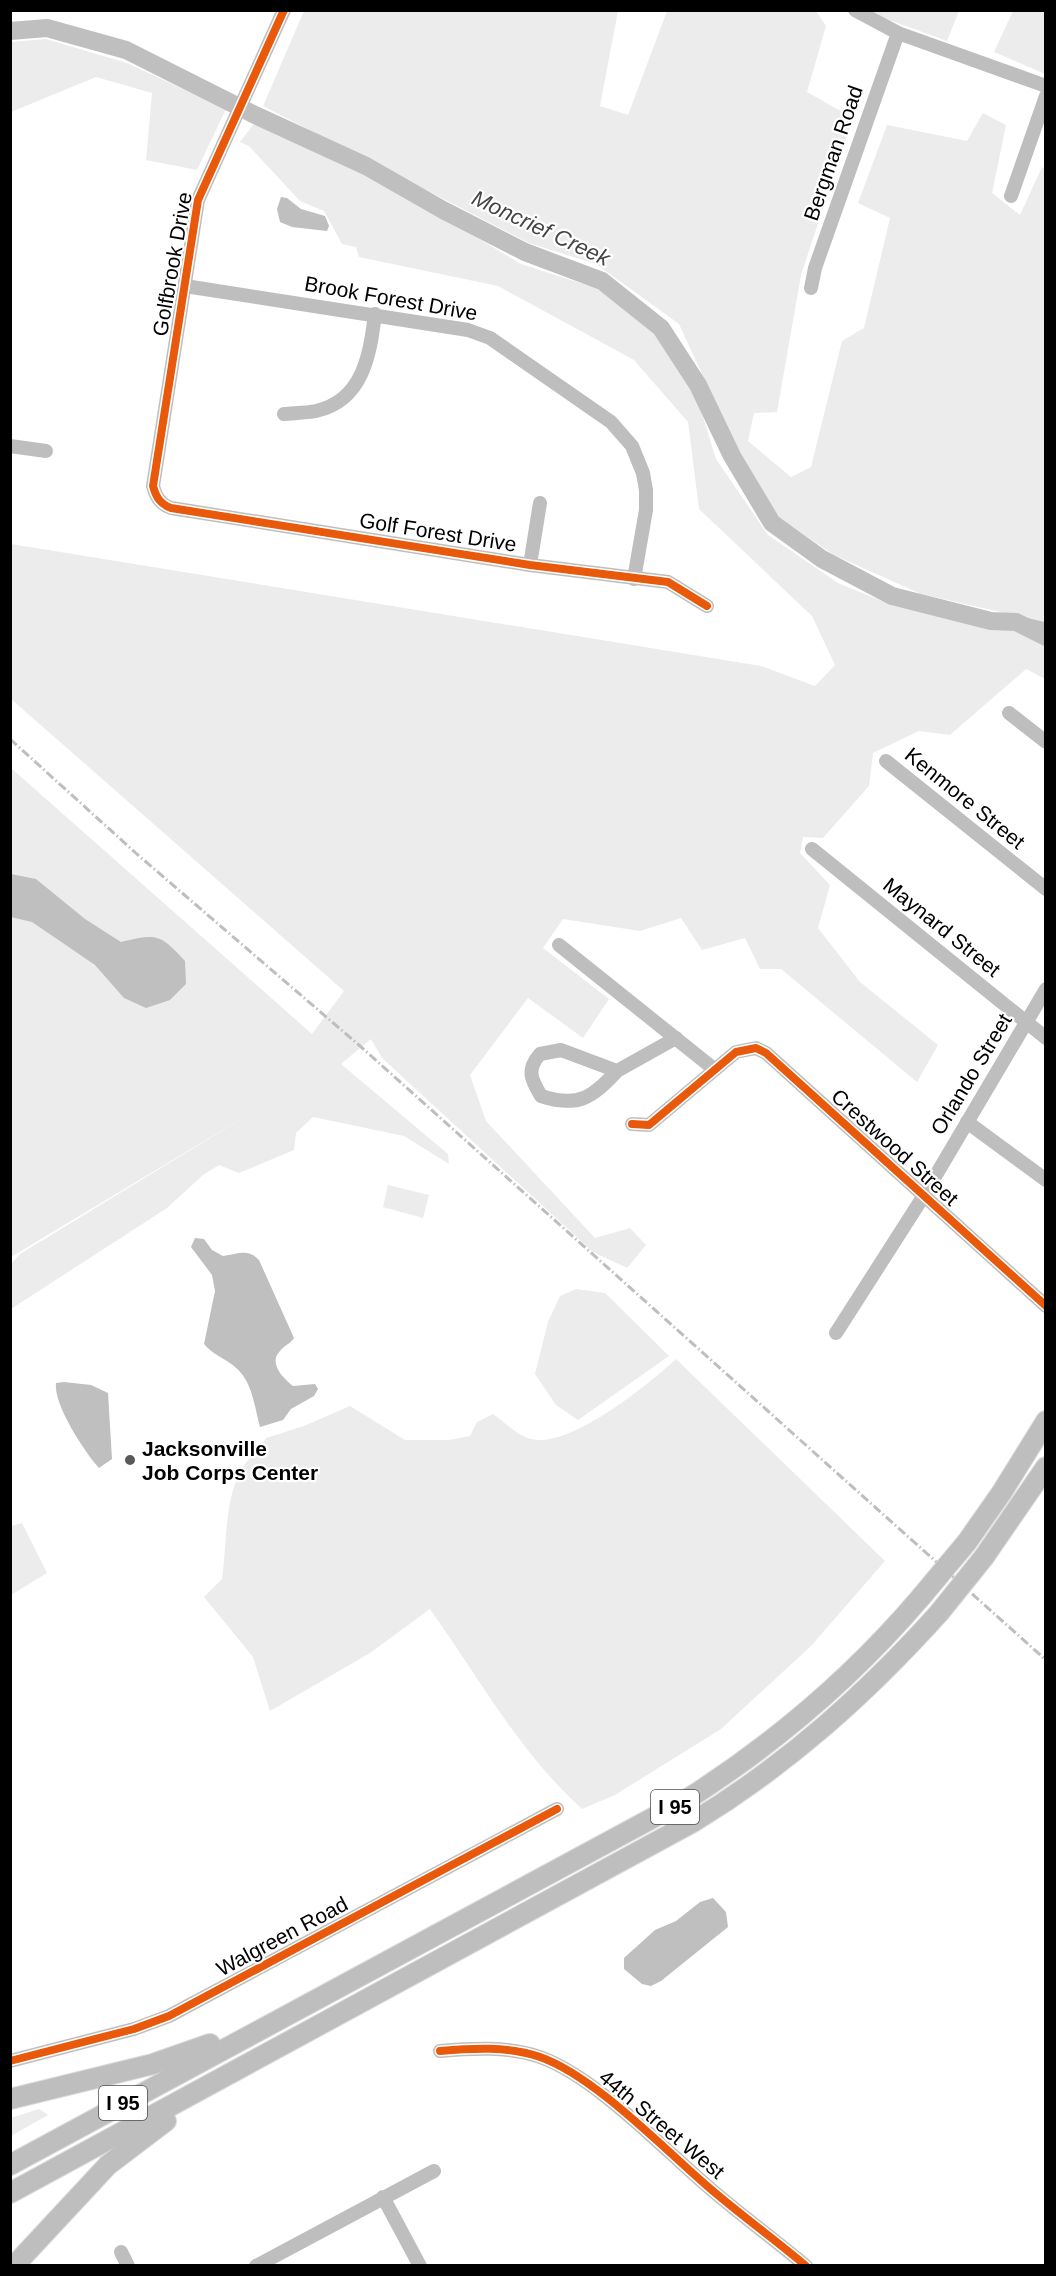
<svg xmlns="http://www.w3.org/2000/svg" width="1056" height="2276" viewBox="0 0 1056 2276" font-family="Helvetica,sans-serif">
<rect width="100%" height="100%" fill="#fff"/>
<g fill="#ececec">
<polygon points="304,11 618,11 600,106 628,115 667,11 816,11 826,26 807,92 853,118 801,275 777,412 754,413 748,441 791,477 811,467 842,341 864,328 890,218 858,203 887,125 967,141 983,113 1006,125 992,193 1020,215 1042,167 1045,169 1045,622 921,594 834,555 775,515 732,439 679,324 596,264 529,243 263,106"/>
<polygon points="874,11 959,11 947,41 884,18"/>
<polygon points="1013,11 1045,11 1045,74 994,52"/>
<polygon points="46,39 127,63 226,109 197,170 146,160 152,93 96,77 11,112 11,42"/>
<polygon points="256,121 363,169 521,264 596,288 657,335 698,401 716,459 768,535 838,583 894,606 1017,631 1045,645 1045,679 1026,669 950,735 919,731 873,753 869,786 823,838 803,837 800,853 830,885 818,928 860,982 938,1045 917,1082 781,969 760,969 745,938 702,950 681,918 640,931 563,919 543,948 609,999 583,1038 528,998 470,1075 486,1121 595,1238 630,1228 646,1245 627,1268 593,1252 382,1058 371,1039 341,1064 448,1154 449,1164 404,1136 313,1117 296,1133 294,1150 239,1173 219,1165 203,1175 167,1208 11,1309 11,1264 20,1254 266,1104 11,1257 11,768 312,1034 344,991 11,699 11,544 761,666 815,686 835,665 812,616 699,509 688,422 634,360 498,286 359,257 356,247 342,244 324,211 300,201 249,146 240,142"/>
<polygon points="388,1185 429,1195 423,1218 383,1207"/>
<polygon points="576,1289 605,1293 669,1356 578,1420 556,1405 535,1374 548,1322 560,1296"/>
<path d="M676 1359 885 1561 811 1646 721 1729 615 1795 582 1809C519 1752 479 1678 430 1609L370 1653 270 1711 253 1657 204 1597 222 1579C227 1544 224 1504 240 1472 246 1459 259 1452 266 1438L304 1426 350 1406 405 1440H449L470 1436 477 1422 493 1414C503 1421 518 1436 531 1439 569 1449 648 1385 676 1359Z"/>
<polygon points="22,1523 47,1573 11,1595 11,1526"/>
<polygon points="39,2109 48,2115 11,2136 11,2118"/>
</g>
<g fill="#bfbfbf">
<polygon points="281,197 287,198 301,209 325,216 329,226 327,231 292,227 280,222 277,209"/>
<polygon points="1023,617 1045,622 1045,645 1017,631"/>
<path d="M11 874 36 879 85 919 121 942C157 934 159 933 185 961L186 984 170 1000 146 1008 124 998 95 965 32 922 11 917Z"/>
<path d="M195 1238 204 1239 212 1250 223 1256C238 1254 248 1248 259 1260L294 1338C290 1344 285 1345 280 1351 268 1363 283 1378 293 1386L315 1384 318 1389 314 1396 291 1409 283 1420 260 1427C254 1406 253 1381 234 1366 224 1358 212 1354 204 1344L215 1291 212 1275 191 1247Z"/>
<path d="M64 1382 91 1385 108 1393 112 1459 99 1468C85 1453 53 1404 56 1383Z"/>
<polygon points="713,1898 726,1912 728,1927 661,1981 651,1986 642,1984 624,1969 624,1958 655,1930 676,1921 700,1902"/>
</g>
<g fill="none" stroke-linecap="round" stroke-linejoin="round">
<polyline stroke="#bfbfbf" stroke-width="18" points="10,31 47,28 126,50 255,115 366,166 443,210 525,252 602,281 661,328 698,385 732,456 772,523 822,559 892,596 991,621 1016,622 1046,637"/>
<g stroke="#dbdbdb" stroke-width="22">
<g id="highway">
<polyline points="967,1542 1002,1492 1046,1421"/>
<polyline points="984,1557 1046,1467"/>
<polyline points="10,2099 153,2064 210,2044"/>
<path d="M10 2165 686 1800C774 1744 853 1677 921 1597"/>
<path d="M10 2193 693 1822C788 1764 865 1695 939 1613"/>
<polyline points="14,2266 108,2165 166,2121"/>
</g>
</g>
<g stroke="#bebebe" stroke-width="14">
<path d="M284 10 198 200 153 486C156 497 160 504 171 508L530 565 668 582 707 606"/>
<polyline points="855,10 898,33 1046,86"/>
<polyline points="1011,196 1046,96"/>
<polyline points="185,286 468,330 490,338 611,422 632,446 643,473 646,490 646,510 634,579"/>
<polyline points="811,288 815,268 898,33"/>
<path d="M284 414C294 413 306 413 316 411 364 400 370 353 375 314"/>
<polyline points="10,446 46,451"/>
<polyline points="530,565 540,503"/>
<polyline points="1009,713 1046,742"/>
<polyline points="886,761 1046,889"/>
<polyline points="812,849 1046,1038"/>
<polyline points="559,945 714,1069"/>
<path d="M617 1071C592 1098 578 1108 541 1096 531 1079 526 1070 540 1054L561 1050 617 1071 676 1038"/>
<polyline points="967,1122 1046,1180"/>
<polyline points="632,1124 649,1125 736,1052 756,1048 766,1053 1046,1306"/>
<polyline points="836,1333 923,1197 1046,989"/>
<path d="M440 2051C473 2048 508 2046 540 2057 594 2076 661 2146 706 2185 738 2213 773 2238 806 2266"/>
<polyline points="10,2061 134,2029 169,2016 557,1809"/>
<polyline points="383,2197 420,2266"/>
<polyline points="121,2252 128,2266"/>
<polyline points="256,2266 434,2171"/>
</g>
<use href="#highway" stroke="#bebebe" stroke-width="20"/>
<polyline stroke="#bebebe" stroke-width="3" stroke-dasharray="9 3 1.5 3" stroke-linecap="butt" points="10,739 138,855 360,1046 1046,1660"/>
<g stroke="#dbdbdb" stroke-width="22" stroke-linecap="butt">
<g id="highway-bridge">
<polyline points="921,1597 967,1542"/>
<polyline points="939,1613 984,1557"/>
</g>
</g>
<use href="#highway-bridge" stroke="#bebebe" stroke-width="20"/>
<g stroke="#fff" stroke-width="11">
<g id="cycleway">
<path d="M284 10 198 200 153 486C156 497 160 504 171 508L530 565 668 582 707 606"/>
<polyline points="632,1124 649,1125 736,1052 756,1048 766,1053 1046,1306"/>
<path d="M440 2051C473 2048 508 2046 540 2057 594 2076 661 2146 706 2185 738 2213 773 2238 806 2266"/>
<polyline points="10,2061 134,2029 169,2016 557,1809"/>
</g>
</g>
<use href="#cycleway" stroke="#e8590c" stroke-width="8"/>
</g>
<circle fill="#595959" stroke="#fff" stroke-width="2" cx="130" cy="1460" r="6"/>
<g text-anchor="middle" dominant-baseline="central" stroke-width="4.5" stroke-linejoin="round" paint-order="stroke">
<g fill="#fff" stroke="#4c4c4c" stroke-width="1.5">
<rect x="651" y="1790" width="48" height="34" rx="4.5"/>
<rect x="99" y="2086" width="48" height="34" rx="4.5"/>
</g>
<g font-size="20" font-weight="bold" fill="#000">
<text x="675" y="1807">I 95</text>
<text x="123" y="2103">I 95</text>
</g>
<g font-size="21" fill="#000" stroke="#fff">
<text transform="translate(833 153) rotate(-71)">Bergman Road</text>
<text transform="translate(172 264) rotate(-80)">Golfbrook Drive</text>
<text transform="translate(391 298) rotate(10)">Brook Forest Drive</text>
<text transform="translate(438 532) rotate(9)">Golf Forest Drive</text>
<text transform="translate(965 798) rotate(39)">Kenmore Street</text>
<text transform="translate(942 927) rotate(39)">Maynard Street</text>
<text transform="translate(971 1074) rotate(-59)">Orlando Street</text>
<text transform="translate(895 1147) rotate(42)">Crestwood Street</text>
<text transform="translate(282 1936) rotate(-28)">Walgreen Road</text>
<text transform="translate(662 2124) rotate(40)">44th Street West</text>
</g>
<g font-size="21" font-weight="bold" fill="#000" stroke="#fff" text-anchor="start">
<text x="142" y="1448">Jacksonville<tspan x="142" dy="24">Job Corps Center</tspan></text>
</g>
<g font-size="22" font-style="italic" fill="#444" stroke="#fff">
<text transform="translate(541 228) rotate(25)">Moncrief Creek</text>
</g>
</g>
<rect width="1056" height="2276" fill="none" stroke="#000000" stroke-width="24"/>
</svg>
